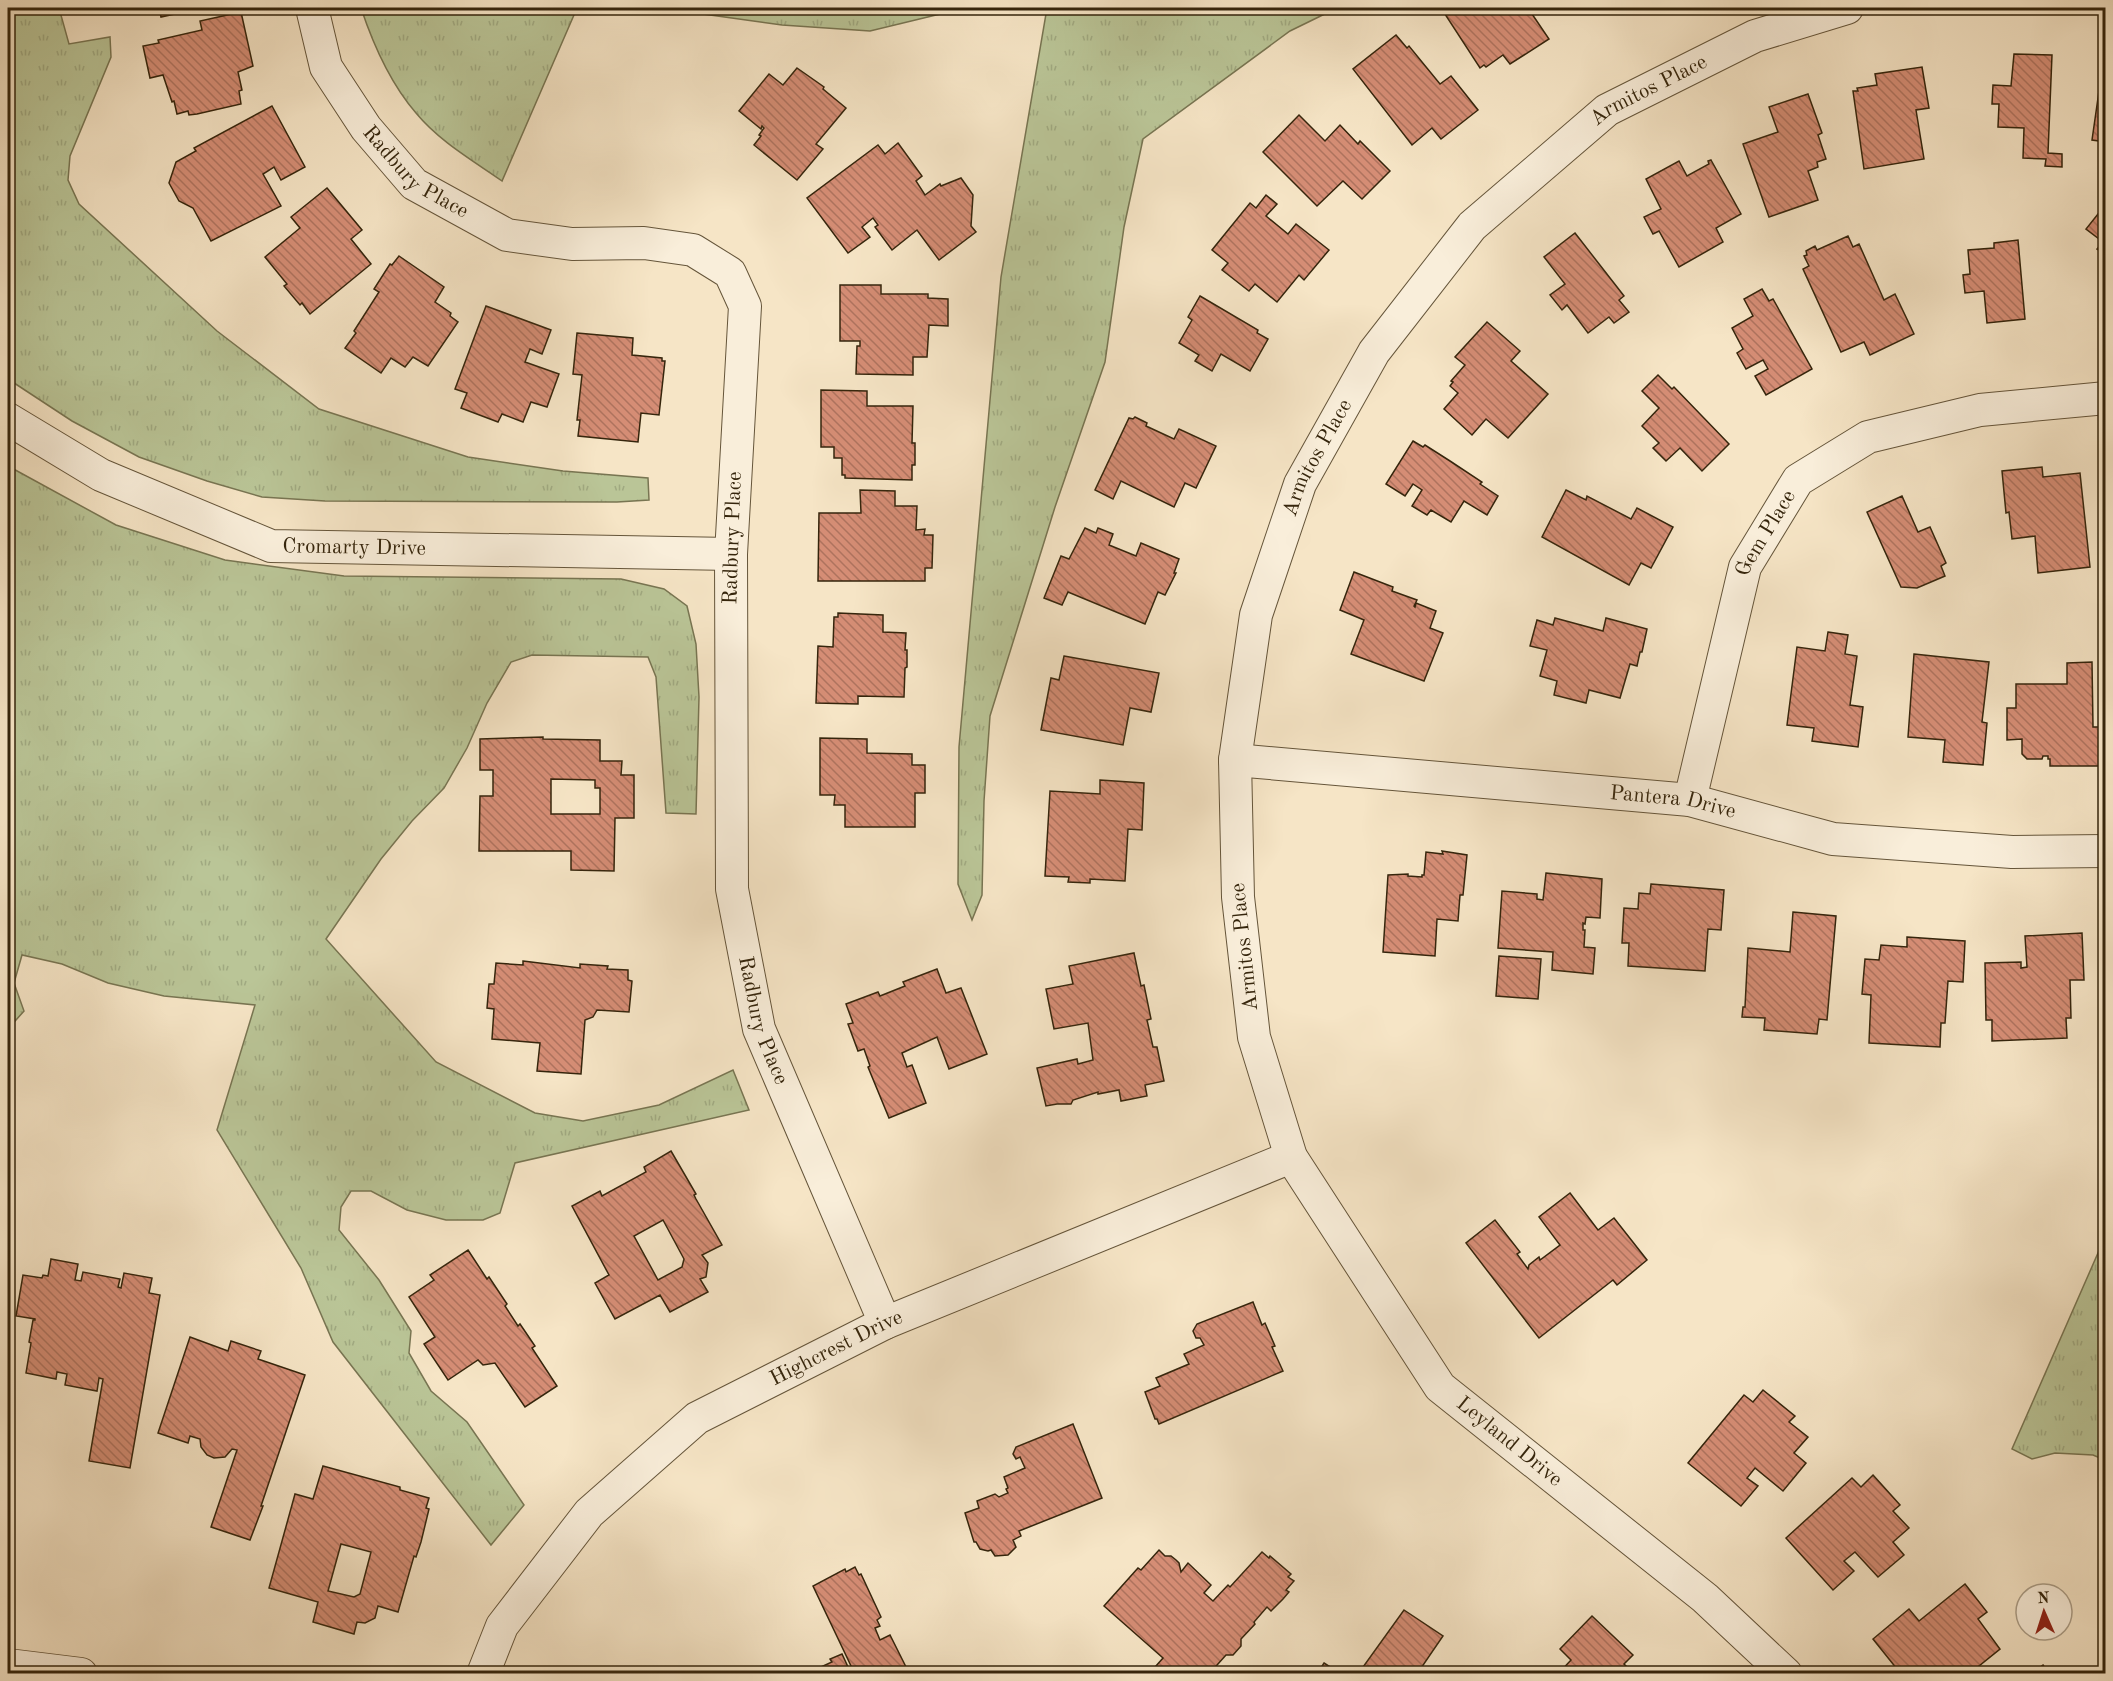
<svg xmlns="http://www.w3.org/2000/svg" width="2113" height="1681" viewBox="0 0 2113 1681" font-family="'Old Standard TT',serif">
<defs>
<pattern id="grass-tufts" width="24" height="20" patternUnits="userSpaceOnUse" patternTransform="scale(1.5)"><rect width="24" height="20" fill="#bac597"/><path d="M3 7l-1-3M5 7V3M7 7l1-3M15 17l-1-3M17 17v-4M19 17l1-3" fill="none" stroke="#a0a981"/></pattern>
<pattern id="building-back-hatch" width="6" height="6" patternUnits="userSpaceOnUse" patternTransform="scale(1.5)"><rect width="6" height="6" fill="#d58d75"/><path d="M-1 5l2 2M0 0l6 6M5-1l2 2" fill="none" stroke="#ae735e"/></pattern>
</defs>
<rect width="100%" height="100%" fill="#f6e5c6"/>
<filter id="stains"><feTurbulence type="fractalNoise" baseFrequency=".00333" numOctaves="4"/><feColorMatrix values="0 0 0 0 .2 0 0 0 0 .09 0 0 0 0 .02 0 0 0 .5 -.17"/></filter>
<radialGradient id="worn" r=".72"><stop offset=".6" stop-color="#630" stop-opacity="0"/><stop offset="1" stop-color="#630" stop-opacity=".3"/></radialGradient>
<g fill="url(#grass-tufts)" stroke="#787552" stroke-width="1.5">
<polygon points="8,8 59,8 69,44 110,37 111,57 70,156 68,180 79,204 217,331 319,409 468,457 563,471 648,478 649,500 617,502 325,501 262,497 207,481 139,457 72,421 8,379"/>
<path d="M361 8H577L502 181C472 160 439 141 416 113 390 83 373 44 361 8Z"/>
<polygon points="690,8 965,8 870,31 782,25 703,14"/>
<polygon points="1047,8 1337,8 1290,31 1143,139 1124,227 1105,362 1055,507 990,716 984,801 982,895 972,920 958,884 959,747 1001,277"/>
<polygon points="8,466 116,525 225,560 344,576 621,579 664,589 687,606 696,644 699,697 696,814 666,813 656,677 648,657 532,655 511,662 487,703 467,748 444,788 412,821 381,859 326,939 436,1062 535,1113 583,1121 659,1105 733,1070 749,1110 515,1163 500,1213 483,1220 446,1220 407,1210 371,1191 351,1191 341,1207 339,1230 379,1280 411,1331 409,1353 431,1391 467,1422 524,1505 491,1545 333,1342 301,1268 217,1130 255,1005 164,996 108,983 62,964 22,955 14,983 24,1011 8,1029"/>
<polygon points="2105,1237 2105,1460 2093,1455 2055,1453 2032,1459 2012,1449"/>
</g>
<g fill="url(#building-back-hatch)" stroke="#35250c" stroke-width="1.5" fill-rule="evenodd">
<polygon points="144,8 196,8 197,9 161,17 159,8 145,11"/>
<polygon points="1441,8 1512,8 1515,11 1520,8 1528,8 1549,39 1510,64 1503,55 1486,67 1484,65 1480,68"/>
<polygon points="241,12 253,66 238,72 242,90 239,91 241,104 197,114 189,115 188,111 177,114 174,101 172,102 163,75 150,78 143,46 159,43 158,40 202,30 200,21"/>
<polygon points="1396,35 1407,48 1409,46 1440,84 1451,76 1478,110 1441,139 1432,128 1412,145 1353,69"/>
<polygon points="2014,54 2052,55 2048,153 2062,154 2062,167 2045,166 2046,159 2023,158 2024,128 1998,127 1999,104 1992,104 1993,85 2011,86"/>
<polygon points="2104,56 2106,56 2106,142 2092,140"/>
<polygon points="1922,67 1929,108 1916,110 1924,159 1864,169 1853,91 1858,91 1857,88 1877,85 1875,74"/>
<polygon points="797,68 824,87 823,89 846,108 816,144 823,149 797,180 754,145 761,136 759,135 764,128 762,126 761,129 739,111 769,74 783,85"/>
<polygon points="1808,94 1822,133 1818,135 1826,159 1817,162 1818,167 1808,171 1818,200 1769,217 1743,144 1778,132 1769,107"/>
<polygon points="272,106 305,167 281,180 274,167 263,174 281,206 211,241 193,208 179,201 169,183 176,162 196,151 194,148"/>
<polygon points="1299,115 1325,141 1340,125 1358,144 1360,141 1390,171 1362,199 1343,181 1317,206 1263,152"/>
<polygon points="898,143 922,176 916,181 925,195 940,184 941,186 961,178 973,195 971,226 976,232 939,260 917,230 892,250 875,227 878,225 873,218 862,227 870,237 848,253 807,198 878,145 885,154"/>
<polygon points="1711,160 1741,214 1716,228 1723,242 1679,267 1659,231 1653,234 1644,217 1661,209 1646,179 1679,161 1687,176 1709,164 1708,161"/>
<polygon points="327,188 362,230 351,239 371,264 310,314 302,303 300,305 284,286 287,284 265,257 300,228 291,217"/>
<polygon points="1266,195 1277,204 1266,216 1288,234 1296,224 1329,250 1304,280 1299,275 1277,302 1255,284 1249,291 1222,270 1228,263 1212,250 1250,203 1256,208"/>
<polygon points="2106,204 2106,255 2097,249 2103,242 2086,229"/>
<polygon points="1575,233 1624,296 1619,300 1629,312 1614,323 1609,317 1588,333 1567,305 1562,310 1550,295 1565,284 1544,257"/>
<polygon points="1848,236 1853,247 1859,244 1884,300 1895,294 1914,334 1870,355 1864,342 1841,352 1803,269 1809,266 1804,256 1807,255 1806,251 1815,246 1817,250"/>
<polygon points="2018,240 2025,319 1987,323 1984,291 1965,293 1963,275 1970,274 1968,250 1994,248 1994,243"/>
<polygon points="399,256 444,287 435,302 451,313 450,316 458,322 428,366 413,357 405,367 391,358 381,373 345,348 356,333 354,331 379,292 374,289 390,264 392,265"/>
<polygon points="840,285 881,285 881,294 928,294 928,298 948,299 948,326 929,325 927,357 913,357 913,375 856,374 857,346 860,346 860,341 840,341"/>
<polygon points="1762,289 1769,301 1773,299 1812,369 1766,395 1755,376 1768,369 1763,360 1746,369 1737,353 1743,349 1732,328 1753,316 1744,299"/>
<polygon points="1200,296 1258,330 1257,333 1268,339 1250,371 1221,354 1212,371 1195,361 1199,355 1179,343 1192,320 1188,317"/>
<polygon points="486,306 551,330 542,354 530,349 525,362 559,374 547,407 531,402 523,422 502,414 498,422 461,408 467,393 455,389"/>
<polygon points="1487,322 1520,351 1511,361 1548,394 1508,438 1486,419 1472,435 1444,409 1458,393 1450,386 1453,382 1451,381 1465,365 1455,357"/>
<polygon points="577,333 633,338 632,355 662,358 662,361 665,361 659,415 641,413 638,442 578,436 580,420 577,420 582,375 573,374"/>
<polygon points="1658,375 1672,389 1674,387 1729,444 1702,471 1680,448 1666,461 1653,448 1659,443 1642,426 1659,408 1642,391"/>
<polygon points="821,390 867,391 867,406 913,406 912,443 915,443 915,465 912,465 912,480 845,478 845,475 842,475 842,458 834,458 834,447 821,447"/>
<polygon points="1135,417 1147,423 1146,426 1174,439 1179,429 1216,446 1196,488 1185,483 1174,507 1121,481 1113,499 1095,490 1129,418 1133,419"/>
<polygon points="1413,441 1423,447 1425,445 1450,461 1482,482 1480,484 1498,496 1487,515 1464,501 1451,522 1431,510 1427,515 1412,506 1422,490 1413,484 1405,496 1386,484"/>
<polygon points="2042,467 2043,477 2080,473 2090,567 2038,573 2035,536 2012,539 2009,512 2006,513 2002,471"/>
<polygon points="860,490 895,491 895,506 917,506 916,530 925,529 924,535 933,535 932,568 925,568 925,581 818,581 819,513 861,513"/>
<polygon points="1566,490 1586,500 1587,496 1631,519 1637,508 1673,527 1651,568 1641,563 1629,585 1542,537"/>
<polygon points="1902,496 1918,532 1930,527 1946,563 1941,566 1945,576 1917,588 1901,587 1867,512"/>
<polygon points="1085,528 1096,533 1098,528 1113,534 1109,545 1136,556 1141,543 1179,559 1174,573 1176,573 1165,595 1158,592 1145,624 1068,592 1062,605 1044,598 1061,556 1069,559"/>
<polygon points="1354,572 1393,587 1392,591 1417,600 1414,606 1415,607 1416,603 1436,611 1430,628 1443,633 1424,681 1351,654 1364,620 1340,610"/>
<polygon points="838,613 883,615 883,632 906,633 905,650 907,650 907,667 905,668 904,697 858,696 858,704 816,703 818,646 833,647 834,617 838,617"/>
<polygon points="1555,618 1603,631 1606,618 1647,629 1642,652 1640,652 1637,666 1630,664 1620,698 1589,690 1586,703 1554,695 1557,681 1540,676 1547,650 1530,646 1537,620 1553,625"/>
<polygon points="1828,632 1848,635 1845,654 1857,656 1850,705 1863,707 1858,747 1812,741 1814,728 1787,725 1797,647 1825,651"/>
<polygon points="1914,654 1989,662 1982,722 1987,723 1983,765 1943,762 1945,740 1908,737"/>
<polygon points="1064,656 1159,673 1151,712 1130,708 1123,745 1041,730 1051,678 1059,680"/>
<polygon points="2092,662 2093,727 2106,727 2106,766 2050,766 2050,759 2048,759 2048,756 2043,756 2042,759 2027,759 2022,754 2022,739 2007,740 2007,708 2016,708 2016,684 2067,684 2067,663"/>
<path d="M543 737V739L600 740V761H622L621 775H634V818H615L614 871 571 870V851H479L480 796H493V770H480V739ZM551 779 595 780V788H600V814H551Z"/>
<polygon points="820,738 867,739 867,753 912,754 912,765 925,765 925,793 915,793 915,827 845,827 845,805 834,805 835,795 820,795"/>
<polygon points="1100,780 1144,783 1142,830 1128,829 1125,881 1090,879 1090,883 1068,882 1069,877 1045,876 1050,791 1100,794"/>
<polygon points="1442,851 1467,855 1463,895 1460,895 1458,921 1437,919 1435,956 1383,952 1388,875 1408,874 1408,876 1422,877 1422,875 1424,875 1426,852 1443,854"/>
<polygon points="1546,873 1602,879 1600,918 1586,917 1585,924 1583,923 1583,930 1585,930 1584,947 1595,948 1593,974 1552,970 1553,952 1498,948 1502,891 1537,894 1537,899 1543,900"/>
<polygon points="1651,884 1724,890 1721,930 1708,929 1705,971 1628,966 1629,943 1622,943 1624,908 1638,909 1639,893 1650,894"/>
<polygon points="1793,912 1836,916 1827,1020 1819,1019 1817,1034 1764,1030 1765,1018 1742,1017 1743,1007 1745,1007 1748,948 1790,952"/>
<polygon points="2082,933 2084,980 2070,980 2071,1018 2066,1018 2067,1038 1992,1041 1992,1020 1986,1020 1985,963 2021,962 2021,968 2027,967 2025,936"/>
<polygon points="1907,937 1965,941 1963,982 1948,981 1945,1023 1941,1023 1940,1047 1869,1043 1871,995 1862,994 1865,959 1879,960 1881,945 1907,947"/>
<polygon points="1134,953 1141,986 1144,985 1151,1019 1147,1020 1153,1047 1157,1047 1164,1081 1145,1085 1147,1096 1121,1101 1119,1090 1098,1094 1098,1092 1073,1100 1071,1104 1057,1104 1046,1106 1037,1068 1077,1059 1078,1064 1093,1060 1088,1023 1054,1029 1046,989 1073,984 1069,966"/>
<polygon points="1499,956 1541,959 1538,999 1496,996"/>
<polygon points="523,961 580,968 580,964 608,966 607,969 628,970 628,980 632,981 629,1012 597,1010 593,1017 585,1020 581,1074 537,1071 540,1043 492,1039 494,1009 487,1008 489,984 494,984 496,963 523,965"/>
<polygon points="937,969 946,993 961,988 987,1054 949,1069 937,1037 902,1053 907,1067 912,1065 926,1103 889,1118 868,1067 870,1066 864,1049 858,1051 848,1024 853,1023 846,1004 878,992 880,996 905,986 903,982"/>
<path d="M671 1151 696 1194 694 1195 696 1199 722 1245 702 1255 708 1263 706 1277 700 1279 708 1292 670 1312 660 1295 615 1319 595 1283 609 1275 572 1206 600 1191 602 1196 646 1172 644 1167ZM663 1220 684 1259 682 1267 658 1280 634 1236Z"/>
<polygon points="1570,1193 1598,1230 1614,1218 1647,1260 1617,1285 1613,1280 1539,1338 1466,1243 1495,1220 1520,1252 1517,1254 1528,1269 1529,1265 1539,1257 1540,1260 1560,1245 1539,1217"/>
<polygon points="468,1250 487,1279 489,1277 507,1304 505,1306 518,1326 520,1324 535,1346 532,1348 557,1386 525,1407 495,1363 483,1365 478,1360 448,1380 424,1344 435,1337 409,1297 434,1280 430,1275"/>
<polygon points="51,1259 78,1264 75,1280 81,1281 83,1272 120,1279 118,1287 121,1288 124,1273 152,1278 149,1293 160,1295 130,1468 89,1461 103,1379 99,1378 97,1391 65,1385 67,1374 57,1372 56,1379 26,1373 31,1343 29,1342 33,1320 35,1320 35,1319 16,1316 23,1275 42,1278 43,1275 48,1276"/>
<polygon points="1253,1302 1262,1325 1265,1323 1275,1346 1272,1347 1283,1371 1159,1424 1157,1419 1155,1419 1145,1392 1160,1386 1156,1378 1189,1364 1184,1354 1204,1345 1200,1338 1196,1338 1193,1331 1197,1324"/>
<polygon points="190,1337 228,1351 231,1341 261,1351 258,1359 305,1375 261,1506 263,1506 250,1540 211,1527 237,1450 232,1449 225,1457 214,1458 207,1455 201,1447 200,1439 190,1436 188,1443 158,1433"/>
<polygon points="1763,1390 1795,1416 1789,1422 1808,1437 1794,1453 1806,1463 1783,1491 1755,1468 1747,1478 1758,1486 1741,1506 1688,1463 1744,1395 1753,1402"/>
<polygon points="1073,1424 1102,1498 1019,1531 1021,1536 1013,1540 1016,1547 1008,1555 995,1556 991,1550 988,1551 980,1549 976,1542 974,1542 965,1513 979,1508 977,1501 995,1494 999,1497 1008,1493 1006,1489 1008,1488 1004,1477 1025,1468 1020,1457 1016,1459 1013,1454 1016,1447"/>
<path d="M323 1466 400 1487V1490L429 1498 426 1508 429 1509 421 1542 416 1557 414 1556 398 1612 378 1606 375 1618 365 1623 357 1622 354 1634 313 1622 318 1602 269 1588 295 1494 313 1499ZM341 1544 371 1552 360 1594 354 1597 328 1591Z"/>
<polygon points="1873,1475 1900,1505 1893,1511 1909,1528 1893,1542 1904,1555 1878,1577 1855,1552 1844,1561 1854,1571 1833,1590 1786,1538 1852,1478 1861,1487"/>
<polygon points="1159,1550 1165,1556 1171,1556 1176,1560 1179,1563 1181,1572 1188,1563 1211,1585 1204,1593 1213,1601 1228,1585 1230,1587 1262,1552 1269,1558 1270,1556 1291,1574 1288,1577 1294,1581 1286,1590 1289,1592 1283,1599 1271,1611 1267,1607 1254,1622 1255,1624 1241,1639 1241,1646 1233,1655 1226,1655 1209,1674 1165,1674 1156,1666 1163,1658 1104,1606 1138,1568 1141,1570"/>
<polygon points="855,1567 859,1575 861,1574 881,1617 877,1620 880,1626 875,1628 880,1640 890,1635 906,1667 901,1670 903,1674 798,1674 808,1669 810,1672 832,1662 830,1659 842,1654 849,1669 852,1668 813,1586 845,1569 846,1572"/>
<polygon points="1965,1584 1987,1612 1978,1619 2000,1649 1969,1674 1901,1674 1873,1639 1909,1609 1919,1621"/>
<polygon points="1404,1610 1443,1636 1417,1674 1358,1674"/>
<polygon points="1592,1616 1633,1655 1624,1664 1632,1672 1631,1674 1558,1674 1571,1660 1560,1649"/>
<polygon points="1324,1663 1341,1674 1317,1674"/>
<polygon points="2043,1665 2049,1674 2031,1674"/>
<polygon points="1281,1668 1291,1669 1297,1674 1272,1674"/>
</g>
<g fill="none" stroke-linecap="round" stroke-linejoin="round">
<g stroke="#65553a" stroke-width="34">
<g id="street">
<path id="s1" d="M312 8 326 67 366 128 414 184 507 235 572 244 644 243 693 250 730 273 745 306 731 554 732 889 759 1029 885 1323"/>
<path id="s2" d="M8 419 101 475 271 546 731 554"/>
<path id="s3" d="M1235 760 1690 800 1833 839 2012 852 2106 851"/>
<path id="s4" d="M1690 800 1745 567 1798 480 1868 437 1980 410 2106 398"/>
<polyline points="8,1665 81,1674"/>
<path id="s5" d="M483 1674 502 1626 589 1513 697 1418 885 1323 1291 1157"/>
<path id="s6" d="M1786 1674 1705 1598 1440 1387 1291 1157 1254 1037 1238 897 1235 760 1256 615 1300 484 1374 352 1472 226 1607 110 1755 36 1847 8"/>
</g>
</g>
<use href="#street" stroke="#f9eeda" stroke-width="32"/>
</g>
<g text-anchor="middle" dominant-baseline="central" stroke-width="4.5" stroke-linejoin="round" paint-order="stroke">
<g font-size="21" fill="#35250c" stroke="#f9eeda">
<text stroke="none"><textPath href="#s6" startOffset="1947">Armitos Place</textPath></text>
<text stroke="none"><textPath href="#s1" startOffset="201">Radbury Place</textPath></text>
<text stroke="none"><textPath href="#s6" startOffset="1443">Armitos Place</textPath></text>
<text stroke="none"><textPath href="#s4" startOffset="279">Gem Place</textPath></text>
<text transform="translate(733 538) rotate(-88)">Radbury Place</text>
<text stroke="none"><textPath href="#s2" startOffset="376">Cromarty Drive</textPath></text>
<text stroke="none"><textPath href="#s3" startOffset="440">Pantera Drive</textPath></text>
<text transform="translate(1245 947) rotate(-96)">Armitos Place</text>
<text stroke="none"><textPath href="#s1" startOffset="1299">Radbury Place</textPath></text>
<text stroke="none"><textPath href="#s5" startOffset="494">Highcrest Drive</textPath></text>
<text transform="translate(1509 1442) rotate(39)">Leyland Drive</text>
</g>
</g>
<rect width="2113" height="1681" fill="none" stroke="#f6e5c6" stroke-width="30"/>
<rect x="9" y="9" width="2095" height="1663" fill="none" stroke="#35250c" stroke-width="3"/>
<rect x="15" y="15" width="2083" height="1651" fill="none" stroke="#35250c" stroke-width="1.5"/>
<g transform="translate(2044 1612) rotate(357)"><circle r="28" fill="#f9eeda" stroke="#ab9e88" stroke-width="1.5"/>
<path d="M0-4.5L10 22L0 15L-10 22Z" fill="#8f2418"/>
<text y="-9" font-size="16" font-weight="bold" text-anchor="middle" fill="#35250c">N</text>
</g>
<rect width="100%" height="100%" filter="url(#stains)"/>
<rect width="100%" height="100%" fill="url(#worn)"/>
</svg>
